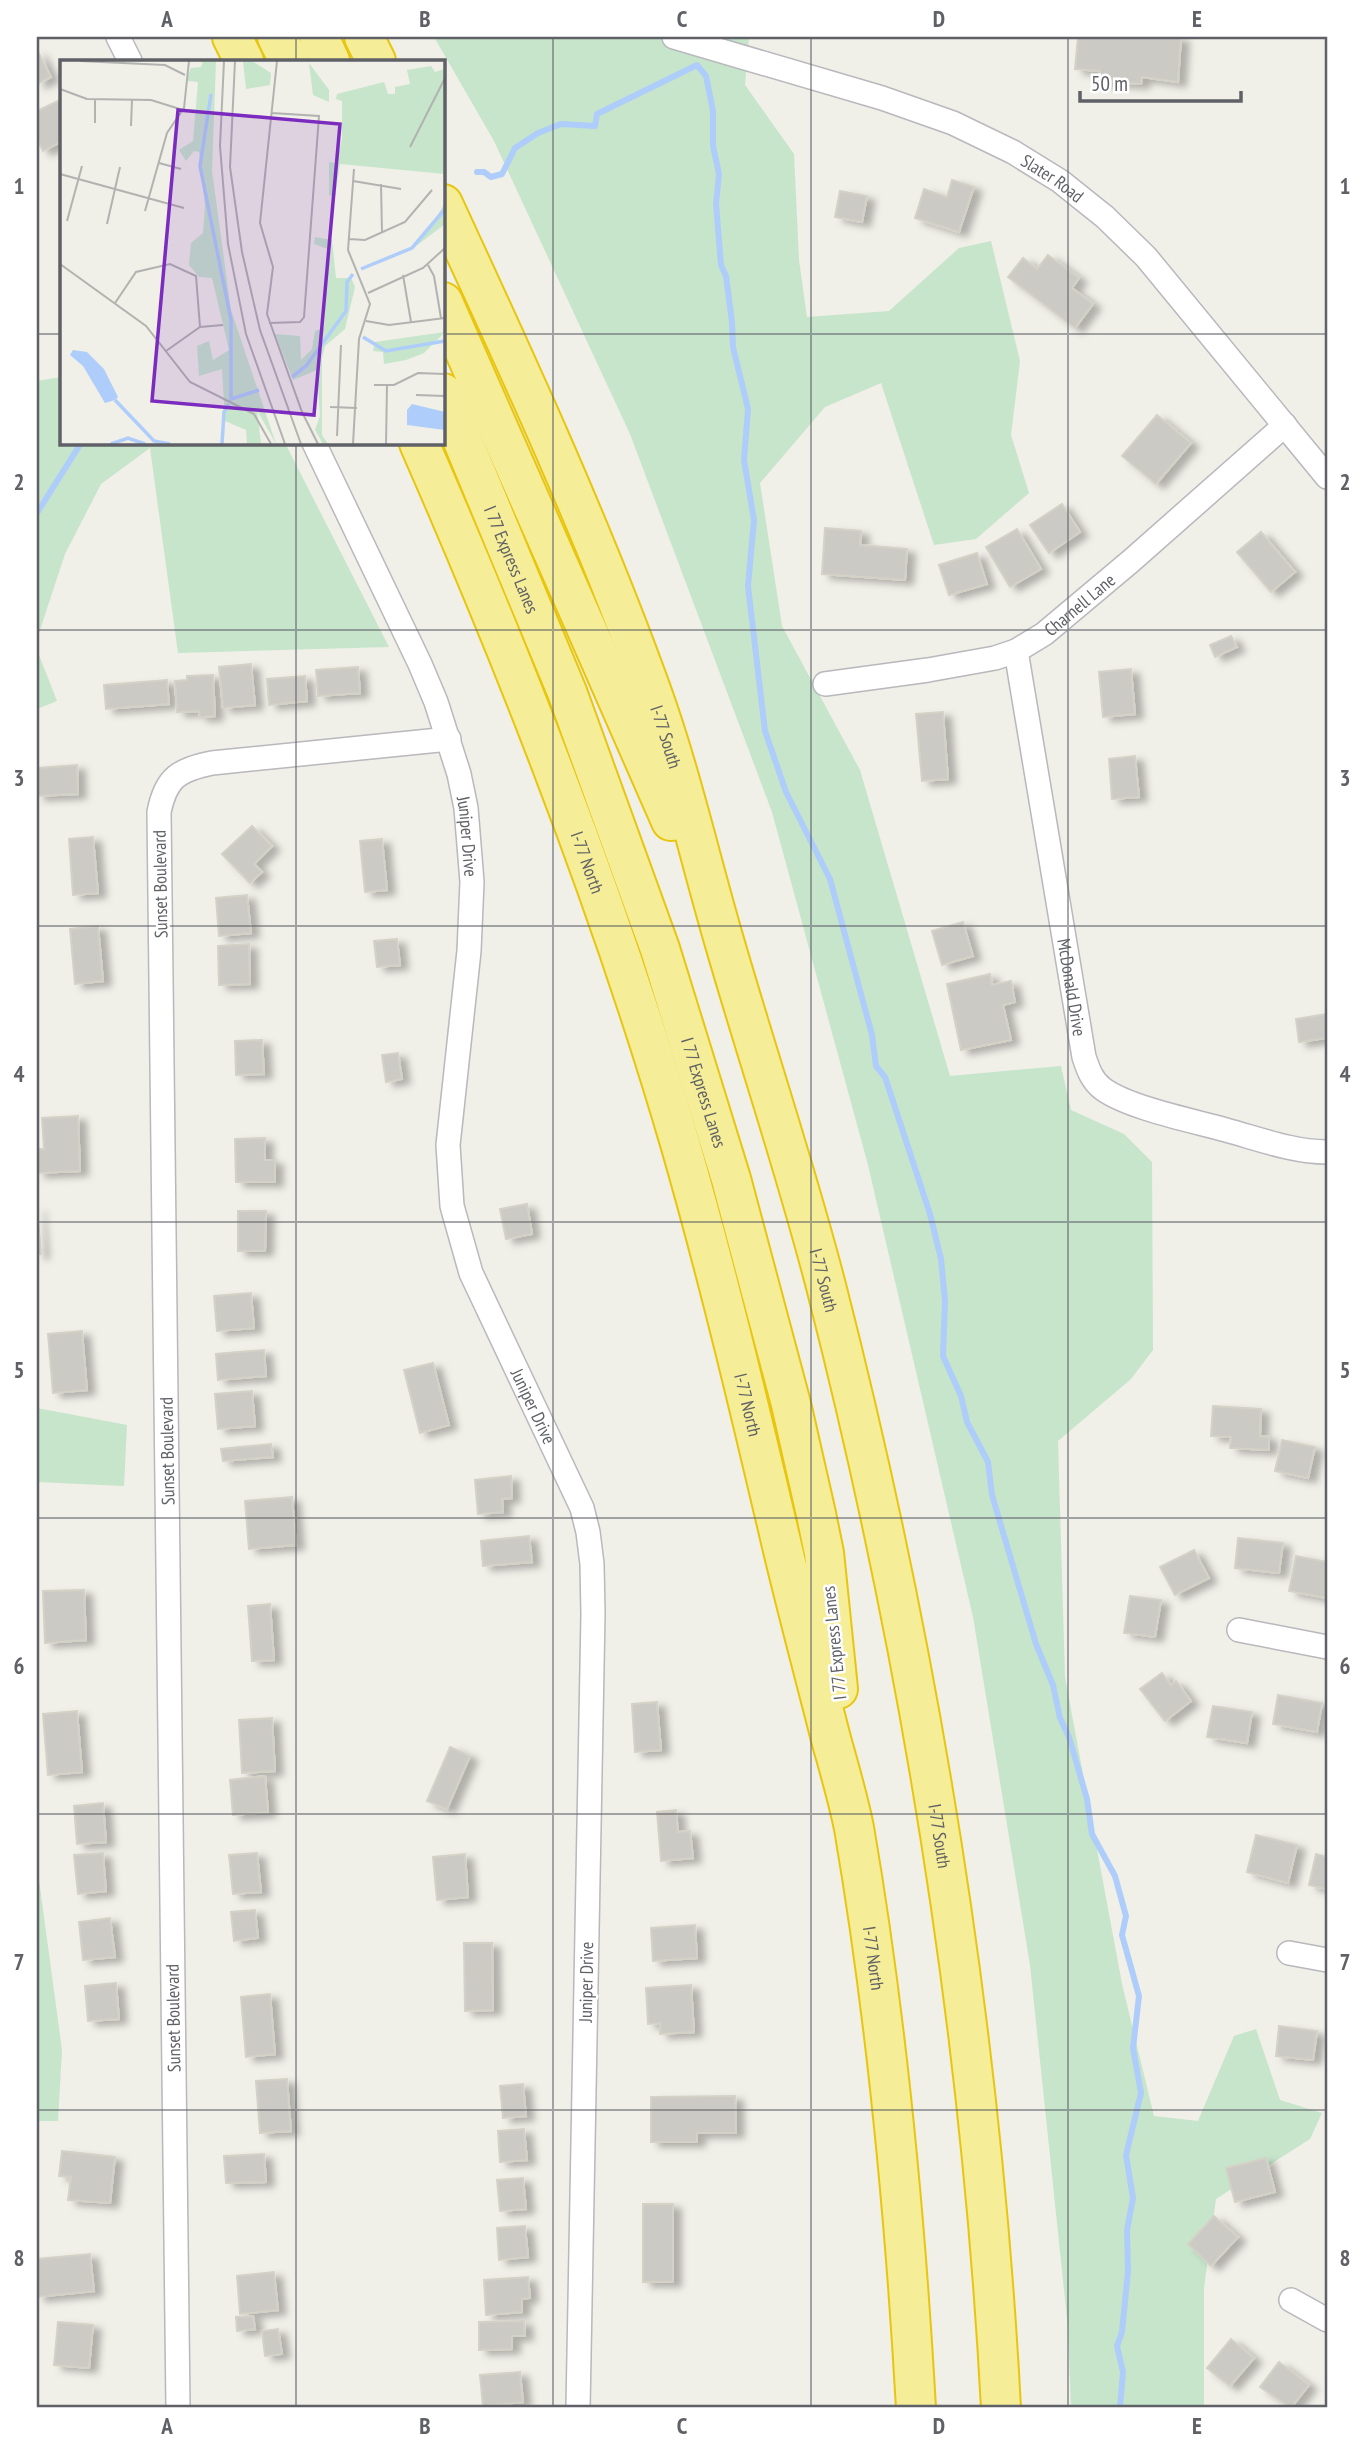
<svg xmlns="http://www.w3.org/2000/svg" width="1364" height="2445" viewBox="0 0 1364 2445" font-family="'PT Sans Narrow',sans-serif">
<defs>
<filter id="shadow"><feDropShadow dx="8" dy="4.5" stdDeviation="3.5" flood-color="#0004"/></filter>
</defs>
<rect width="100%" height="100%" fill="#f0efe8"/>
<g fill="#c6e5cb">
<polygon points="434,37 749,37 745,85 794,154 799,260 807,317 889,311 959,248 991,241 1020,361 1011,435 1029,493 976,539 934,545 881,383 825,407 760,483 782,626 860,770 950,1076 1061,1066 1071,1110 1124,1134 1152,1162 1153,1350 1131,1379 1058,1441 1065,1677 1122,1984 1154,2116 1198,2121 1234,2036 1256,2029 1280,2100 1322,2113 1310,2139 1216,2199 1204,2288 1204,2408 1071,2408 1068,2328 1030,1965 973,1617 868,1165 772,812 630,434 494,141"/>
<polygon points="61,377 61,443 285,443 389,647 178,653 150,448 101,484 65,554 37,639 37,381"/>
<polygon points="37,650 57,701 37,709"/>
<polygon points="37,1408 127,1425 124,1486 37,1482"/>
<polygon points="37,1865 62,2050 58,2121 37,2121"/>
</g>
<g fill="none" stroke-linecap="round" stroke-linejoin="round">
<g stroke="#aecdfa" stroke-width="6">
<polyline points="477,172 484,172 491,177 502,174 515,148 538,133 561,124 595,126 597,114 697,65 706,76 713,111 713,146 719,174 716,204 721,265 726,276 732,322 733,347 748,409 744,460 754,520 748,586 765,731 786,792 830,879 872,1035 876,1066 885,1077 930,1214 941,1259 945,1301 943,1356 961,1396 967,1422 988,1462 992,1495 1036,1644 1053,1685 1060,1718 1069,1737 1087,1799 1092,1834 1115,1876 1126,1916 1122,1935 1139,1996 1133,2048 1141,2093 1126,2155 1133,2198 1127,2230 1128,2271 1122,2332 1117,2346 1123,2372 1120,2408"/>
<polyline points="37,513 81,443"/>
</g>
</g>
<g fill="#cccac4" stroke="#d4d2c6" stroke-width="2" filter="url(#shadow)">
<polygon points="1078,37 1181,37 1178,82 1142,77 1141,84 1099,81 1100,71 1075,69"/>
<polygon points="37,50 51,77 37,84"/>
<polygon points="58,101 61,107 61,142 43,151 37,139 37,111"/>
<polygon points="952,180 974,187 959,232 915,218 924,189 947,197"/>
<polygon points="840,191 867,196 862,222 835,217"/>
<polygon points="1048,255 1079,278 1072,288 1093,304 1075,328 1008,277 1023,258 1037,269"/>
<polygon points="1157,415 1191,443 1156,484 1122,456"/>
<polygon points="1062,504 1080,532 1049,553 1030,525"/>
<polygon points="825,528 861,531 860,545 907,549 905,580 822,574"/>
<polygon points="1017,529 1041,569 1010,587 986,547"/>
<polygon points="1261,532 1295,572 1271,592 1237,552"/>
<polygon points="977,553 987,584 949,595 939,565"/>
<polygon points="1231,636 1237,647 1215,657 1210,645"/>
<polygon points="251,664 255,705 223,708 219,667"/>
<polygon points="358,667 360,693 318,696 316,670"/>
<polygon points="1131,669 1135,714 1103,717 1099,672"/>
<polygon points="213,675 215,716 200,717 199,711 177,712 175,681 187,680 187,676"/>
<polygon points="305,676 307,701 269,705 267,679"/>
<polygon points="167,680 169,704 106,709 104,685"/>
<polygon points="943,712 948,779 922,781 916,714"/>
<polygon points="1135,756 1139,797 1112,799 1109,759"/>
<polygon points="77,765 78,794 37,796 37,768"/>
<polygon points="252,826 272,846 254,864 262,872 250,883 222,854"/>
<polygon points="93,837 98,893 73,895 69,839"/>
<polygon points="382,839 387,890 365,892 360,841"/>
<polygon points="247,895 251,933 219,936 216,898"/>
<polygon points="963,922 973,956 942,965 932,931"/>
<polygon points="98,926 103,981 75,984 70,929"/>
<polygon points="397,939 400,965 377,967 374,941"/>
<polygon points="249,944 250,984 219,985 218,946"/>
<polygon points="990,974 992,985 1011,981 1015,1002 1003,1005 1011,1040 961,1050 947,984"/>
<polygon points="1327,1014 1327,1038 1299,1042 1296,1019"/>
<polygon points="262,1040 264,1074 236,1075 235,1041"/>
<polygon points="398,1053 402,1079 386,1082 382,1055"/>
<polygon points="78,1116 80,1171 37,1173 37,1149 44,1149 42,1118"/>
<polygon points="265,1138 265,1160 275,1160 275,1182 236,1182 235,1139"/>
<polygon points="527,1204 532,1234 506,1239 500,1209"/>
<polygon points="37,1206 41,1254 37,1254"/>
<polygon points="238,1211 266,1211 265,1251 238,1251"/>
<polygon points="251,1293 254,1328 217,1331 214,1296"/>
<polygon points="82,1331 87,1390 53,1393 48,1334"/>
<polygon points="264,1350 266,1376 218,1380 216,1354"/>
<polygon points="433,1363 449,1425 420,1433 404,1370"/>
<polygon points="252,1391 255,1426 218,1429 215,1394"/>
<polygon points="1213,1406 1261,1409 1260,1436 1269,1437 1269,1450 1230,1448 1231,1437 1211,1436"/>
<polygon points="1282,1440 1315,1447 1308,1478 1275,1471"/>
<polygon points="271,1444 273,1457 223,1461 221,1449"/>
<polygon points="511,1476 512,1498 502,1499 503,1512 478,1514 475,1480"/>
<polygon points="292,1497 296,1545 249,1549 245,1501"/>
<polygon points="529,1536 532,1562 483,1566 481,1541"/>
<polygon points="1238,1538 1283,1543 1279,1573 1235,1568"/>
<polygon points="1194,1550 1209,1578 1175,1595 1160,1567"/>
<polygon points="1296,1556 1327,1562 1327,1598 1289,1591"/>
<polygon points="84,1590 86,1640 45,1643 43,1591"/>
<polygon points="1130,1596 1161,1600 1155,1637 1124,1633"/>
<polygon points="270,1604 274,1660 252,1661 248,1606"/>
<polygon points="1162,1673 1171,1685 1176,1681 1191,1701 1165,1721 1140,1689"/>
<polygon points="1278,1695 1322,1703 1317,1732 1273,1724"/>
<polygon points="657,1702 661,1750 635,1752 632,1704"/>
<polygon points="1213,1706 1252,1712 1247,1743 1207,1737"/>
<polygon points="77,1711 82,1772 48,1775 43,1714"/>
<polygon points="272,1718 275,1771 242,1773 239,1720"/>
<polygon points="450,1747 470,1756 447,1809 427,1801"/>
<polygon points="265,1776 268,1812 233,1815 230,1780"/>
<polygon points="103,1803 106,1842 77,1844 74,1806"/>
<polygon points="676,1810 678,1832 690,1831 693,1858 661,1861 657,1812"/>
<polygon points="1256,1835 1297,1845 1288,1883 1247,1872"/>
<polygon points="103,1853 106,1891 78,1894 74,1855"/>
<polygon points="257,1853 261,1892 233,1894 229,1855"/>
<polygon points="465,1854 468,1897 437,1900 433,1857"/>
<polygon points="1316,1854 1327,1857 1327,1889 1309,1885"/>
<polygon points="255,1910 258,1938 234,1941 231,1912"/>
<polygon points="110,1918 115,1957 83,1960 79,1922"/>
<polygon points="695,1925 697,1958 653,1961 651,1928"/>
<polygon points="464,1943 492,1943 493,2010 465,2011"/>
<polygon points="116,1983 119,2019 88,2021 85,1986"/>
<polygon points="691,1985 694,2032 660,2034 660,2023 648,2024 646,1988"/>
<polygon points="270,1994 275,2054 246,2057 241,1997"/>
<polygon points="1279,2026 1317,2031 1313,2060 1276,2056"/>
<polygon points="287,2079 291,2131 260,2133 256,2081"/>
<polygon points="523,2084 526,2116 503,2118 500,2086"/>
<polygon points="735,2096 736,2133 697,2133 697,2142 651,2142 651,2097"/>
<polygon points="524,2129 527,2160 500,2162 498,2131"/>
<polygon points="62,2151 115,2157 110,2203 68,2200 71,2177 59,2176"/>
<polygon points="264,2154 266,2182 226,2183 224,2156"/>
<polygon points="1266,2158 1275,2192 1235,2202 1226,2168"/>
<polygon points="523,2178 526,2209 500,2211 497,2180"/>
<rect x="643" y="2204" width="30" height="78"/>
<polygon points="1214,2216 1238,2237 1211,2266 1188,2244"/>
<polygon points="525,2226 528,2257 499,2260 497,2228"/>
<polygon points="90,2254 94,2291 37,2297 37,2259"/>
<polygon points="274,2272 278,2310 240,2314 237,2276"/>
<polygon points="528,2277 530,2298 522,2299 522,2312 486,2315 484,2280"/>
<polygon points="253,2316 255,2329 237,2331 236,2317"/>
<polygon points="524,2321 525,2336 512,2336 512,2349 479,2350 479,2322"/>
<polygon points="58,2322 93,2325 89,2368 54,2365"/>
<polygon points="278,2329 282,2354 265,2356 262,2331"/>
<polygon points="1231,2339 1254,2358 1230,2386 1207,2368"/>
<polygon points="1279,2362 1309,2385 1291,2408 1260,2387"/>
<polygon points="520,2372 523,2402 483,2406 480,2375"/>
</g>
<g fill="none" stroke-linecap="round" stroke-linejoin="round">
<g stroke="#b8b8bd" stroke-width="26">
<g id="street">
<polyline points="118,37 130,61"/>
<path id="s1" d="M674 37 882 98 953 123 1013 152 1060 181 1105 217 1146 257 1327 477"/>
<path id="s2" d="M314 443 420 664 436 702 459 774 466 808 472 882 469 951 448 1145 452 1206 471 1273 582 1508 588 1532 592 1564 593 1614 578 2408"/>
<path id="s3" d="M1016 651 1084 1057C1088 1069 1092 1081 1103 1089 1129 1108 1194 1121 1226 1130 1259 1139 1293 1152 1327 1152"/>
<path id="s4" d="M825 684 928 670 995 658 1016 651 1044 634 1131 561 1285 425"/>
<polyline points="1239,1630 1327,1647"/>
<polyline points="1289,1953 1327,1960"/>
<polyline points="1291,2300 1327,2320"/>
<path d="M178 2408 159 812C166 777 179 770 212 763L449 739"/>
</g>
</g>
<g stroke="#e8c60f" stroke-width="42">
<g id="highway">
<polyline points="232,37 244,61"/>
<polyline points="277,37 289,61"/>
<polyline points="319,37 330,61"/>
<polyline points="364,37 376,61"/>
<path id="s5" d="M443 204C517 364 591 524 651 690 681 773 700 859 725 944 758 1058 796 1170 826 1286 920 1653 981 2029 1001 2408"/>
<polyline points="443,302 671,821"/>
<path id="s6" d="M443 393 567 692 660 949 731 1179 791 1404 816 1514 824 1553 838 1689"/>
<path id="s7" d="M419 443C519 671 610 904 680 1143 719 1278 751 1414 783 1550 798 1613 815 1676 831 1739 839 1768 848 1798 854 1828 887 2020 905 2214 916 2408"/>
</g>
</g>
<use href="#street" stroke="#fff" stroke-width="23"/>
<use href="#highway" stroke="#f6ed98" stroke-width="38"/>
</g>
<path fill="none" stroke="#5f6167" stroke-width="2" stroke-opacity="0.55" d="M296 37V61M553 37V2408M811 37V2408M1068 37V2408M37 334H61M443 334H1327M296 443V2408M37 630H1327M37 926H1327M37 1222H1327M37 1518H1327M37 1814H1327M37 2110H1327"/>
<g text-anchor="middle" dominant-baseline="central" stroke-width="5" stroke-linejoin="round" paint-order="stroke">
<g font-size="18" fill="#5f6167" stroke="#fff">
<text stroke="none"><textPath href="#s1" startOffset="406">Slater Road</textPath></text>
<text stroke="none"><textPath href="#s6" startOffset="180">I 77 Express Lanes</textPath></text>
<text stroke="none"><textPath href="#s4" startOffset="273">Charnell Lane</textPath></text>
<text stroke="none"><textPath href="#s5" startOffset="578">I-77 South</textPath></text>
<text stroke="none"><textPath href="#s2" startOffset="425">Juniper Drive</textPath></text>
<text stroke="none"><textPath href="#s7" startOffset="452">I-77 North</textPath></text>
<text transform="translate(160 884) rotate(-91)">Sunset Boulevard</text>
<text stroke="none"><textPath href="#s3" startOffset="341">McDonald Drive</textPath></text>
<text stroke="none"><textPath href="#s6" startOffset="747">I 77 Express Lanes</textPath></text>
<text stroke="none"><textPath href="#s5" startOffset="1144">I-77 South</textPath></text>
<text stroke="none"><textPath href="#s7" startOffset="1018">I-77 North</textPath></text>
<text stroke="none"><textPath href="#s2" startOffset="1013">Juniper Drive</textPath></text>
<text transform="translate(167 1451) rotate(-91)">Sunset Boulevard</text>
<text transform="translate(834 1643) rotate(-96)">I 77 Express Lanes</text>
<text stroke="none"><textPath href="#s5" startOffset="1712">I-77 South</textPath></text>
<text stroke="none"><textPath href="#s7" startOffset="1586">I-77 North</textPath></text>
<text transform="translate(586 1982) rotate(-89)">Juniper Drive</text>
<text transform="translate(173 2018) rotate(-91)">Sunset Boulevard</text>
</g>
</g>
<g transform="translate(60 60)">
<rect width="385" height="385" fill="#f0efe8"/>
<path d="M143 1H156L152 111 171 250 216 384 197 350 201 384H187L186 370 165 361 162 309 139 316 137 286 149 281 153 300 169 290 152 218 139 217 129 205 131 183 143 173 145 145 139 92 134 91 126 101 119 90 133 81 138 22 128 21V16L131 8 141 7ZM183 1H192L211 13 210 25 186 29ZM249 3 269 30V42L253 35ZM371 6 375 12 385 9V114L280 104 275 137 269 135V102L276 103 282 79V41L276 39 277 34 324 22 328 34H335V27L350 24 347 10ZM385 141V164L356 186 381 150ZM255 177 272 180 276 218H291L295 227 285 269 265 286 262 298V375L268 384H263L255 370 260 356 257 310 233 320 215 274 240 276 241 300 252 289 255 271 264 268 268 189 254 184ZM385 272 364 293 346 300 324 304 323 292 313 291 315 282Z" fill="#c6e5cb"/>
<path d="M13 290 27 292 44 309 58 337 55 340 45 343 23 306 10 295ZM352 344 385 352V370L347 365V350Z" fill="#aecdfa"/>
<path fill="none" stroke="#aecdfa" stroke-width="3.5" d="M151 34 140 106 171 260V339L199 330M301 209 352 188 385 149M303 277 326 291 385 281M232 317 246 306 286 251 287 222 293 214M55 340 94 381 110 384M51 384 68 378 85 384M162 384 164 352 169 344"/>
<path fill="none" stroke="#b2b2b0" stroke-width="2" d="M20 1 105 5 125 15M164 1 160 86 168 184 186 274 225 384M175 1 170 107 182 192 200 270 241 384M217 1 200 163 213 207 207 254 242 352 258 384M0 29 27 39 91 40 123 50M35 63V39M71 66 72 40M350 87 385 18M99 103 121 109M0 114 124 148M293 121 341 129M321 124 322 173M85 151 107 73 124 48 129 1M7 161 22 106M47 164 60 107M289 179 305 180 345 162 372 130M0 204 86 266 130 322 194 354 211 384M368 205 374 216 381 258M343 215 351 262M308 233 363 208 385 188M55 243 76 212 110 204 136 216 140 267M306 261 329 265 385 258M209 263 240 262 244 257 259 56 212 53M106 291 140 267 163 265M314 325H334L358 313 385 314M356 335 385 336M270 347 297 348M277 376 281 285M293 384 299 279 310 244 288 190 294 109M326 384 327 325"/>
<path fill="#7b2cbf" fill-opacity="0.15" stroke="#7b2cbf" stroke-width="3.5" d="M118 50 280 64 254 355 92 341Z"/>
<rect width="385" height="385" fill="none" stroke="#5f6167" stroke-width="3.5"/>
</g>
<rect width="1364" height="2445" fill="none" stroke="#ffffff" stroke-width="77"/>
<path d="M1080 91v10h161v-10" fill="none" stroke="#5f6167" stroke-width="3.5"/>
<text x="1091" y="91" font-size="21" fill="#5f6167" stroke="#ffffff" stroke-width="5" paint-order="stroke">50 m</text>
<rect x="38" y="38" width="1288" height="2368" fill="none" stroke="#5f6167" stroke-width="2.5"/>
<g font-size="23" text-anchor="middle" font-weight="bold" fill="#5f6167">
<text x="167" y="27">A</text>
<text x="425" y="27">B</text>
<text x="682" y="27">C</text>
<text x="939" y="27">D</text>
<text x="1197" y="27">E</text>
<text x="19" y="194">1</text>
<text x="1345" y="194">1</text>
<text x="19" y="490">2</text>
<text x="1345" y="490">2</text>
<text x="19" y="786">3</text>
<text x="1345" y="786">3</text>
<text x="19" y="1082">4</text>
<text x="1345" y="1082">4</text>
<text x="19" y="1378">5</text>
<text x="1345" y="1378">5</text>
<text x="19" y="1674">6</text>
<text x="1345" y="1674">6</text>
<text x="19" y="1970">7</text>
<text x="1345" y="1970">7</text>
<text x="19" y="2266">8</text>
<text x="1345" y="2266">8</text>
<text x="167" y="2434">A</text>
<text x="425" y="2434">B</text>
<text x="682" y="2434">C</text>
<text x="939" y="2434">D</text>
<text x="1197" y="2434">E</text>
</g>
</svg>
